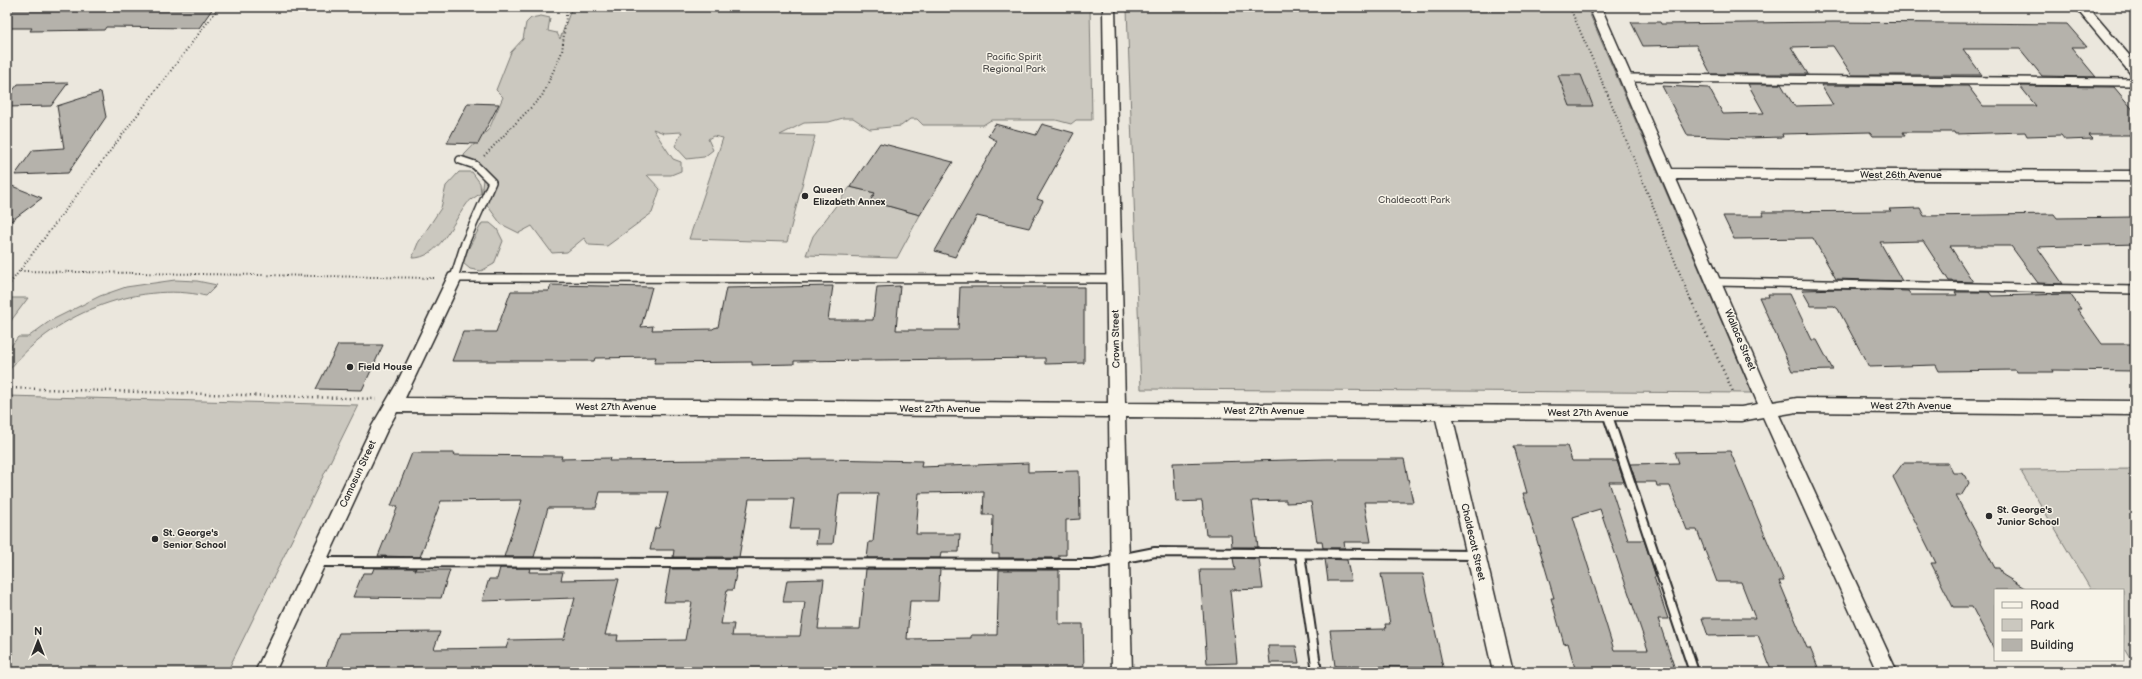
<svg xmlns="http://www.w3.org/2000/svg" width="2142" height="679" viewBox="0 0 2142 679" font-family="'Balsamiq Sans',sans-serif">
<rect width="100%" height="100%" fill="#ebe7dd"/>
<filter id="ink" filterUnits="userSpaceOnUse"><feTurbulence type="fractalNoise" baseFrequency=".025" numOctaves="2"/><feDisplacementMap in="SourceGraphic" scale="8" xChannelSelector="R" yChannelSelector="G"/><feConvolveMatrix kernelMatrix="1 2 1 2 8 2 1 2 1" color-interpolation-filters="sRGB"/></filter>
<g filter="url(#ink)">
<g fill="#cbc8bf" stroke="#7b7a75">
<polygon points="572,7 1090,7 1092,120 1076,120 1071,124 1056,120 991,120 983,125 923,125 917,119 910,119 901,126 870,129 853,118 843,118 829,122 804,123 780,135 815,136 787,242 689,239 723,138 713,136 708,139 713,150 704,157 687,159 675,146 682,132 664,133 653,129 673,159 681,162 681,171 671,175 647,175 660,189 652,213 607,246 589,245 584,238 567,252 552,253 532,226 519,233 501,224 481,197 483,179 472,169 464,155 489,129 503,97 496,90 511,52 523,39 526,23 531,18 541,16 550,18 548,31 557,33 560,39"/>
<polygon points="1127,9 1588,10 1752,393 1141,389"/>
<path d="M459 172H472L480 183 481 193C476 197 469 200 466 205 452 223 439 259 412 258L418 243 441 208 446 186Z"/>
<polygon points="850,187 875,193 870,201 920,215 897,258 806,255 813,236"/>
<polygon points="482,223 490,223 497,229 503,241 494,264 481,271 470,269 463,263 465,255"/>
<path d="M175 280 197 281 217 285 206 296C137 280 49 316 7 373V351L18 337H28L50 321 100 296 126 287Z"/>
<polygon points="7,298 28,298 7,326"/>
<polygon points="7,396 358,405 227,672 7,668"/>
<polygon points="2135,469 2135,666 2123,646 2123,590 2091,590 2020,470"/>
</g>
<g fill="#b5b2ab" stroke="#2b2b2b" fill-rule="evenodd">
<polygon points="129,7 213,8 199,28 106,27 104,30 30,31 32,28 7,28 7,8 72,8 70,10 128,9"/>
<polygon points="1631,22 1660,22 1661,24 1834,22 2067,24 2087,47 2071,47 2096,77 2042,76 2020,49 1963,49 1982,75 1852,75 1833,46 1791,47 1808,74 1711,74 1696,45 1643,46"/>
<polygon points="1558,75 1581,75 1593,106 1570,106"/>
<polygon points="68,83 51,106 7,107 7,98 18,84"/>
<polygon points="1748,84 1781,84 1794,106 1833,105 1821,85 1968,86 1983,106 2036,106 2020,86 2114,87 2135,112 2135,135 2089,135 2093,139 2065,140 2061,135 2027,136 2025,132 1955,134 1954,132 1903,132 1905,136 1873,136 1870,132 1782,134 1783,137 1748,138 1688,136 1662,86 1709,88 1723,114 1764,113"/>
<polygon points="101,92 106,117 68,173 15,175 33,150 64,148 57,106"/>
<polygon points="468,103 499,104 478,144 447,143"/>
<polygon points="995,124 1036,135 1042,124 1074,133 1037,199 1043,201 1029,228 977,216 955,257 935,251 997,141 988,136"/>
<polygon points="880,143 953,162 920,215 870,201 875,193 850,187"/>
<polygon points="7,184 42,198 7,224"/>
<polygon points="1920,208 1924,216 2054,214 2057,218 2135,217 2135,244 2037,247 2063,284 2038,283 2011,246 1950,246 1973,282 1949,281 1923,241 1880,242 1902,281 1836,279 1813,238 1734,239 1723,216 1764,216 1762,212 1891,211 1889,209"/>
<polygon points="551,285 652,287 641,327 653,326 652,330 713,329 714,328 718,327 726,288 833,286 828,320 873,320 877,287 900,286 896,330 958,330 960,287 1084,287 1084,363 1045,364 1045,358 794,361 794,364 752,365 752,362 654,363 656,357 595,358 594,361 452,361 463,332 496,332 511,291 549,291"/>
<polygon points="1841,289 1908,291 1911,295 1957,295 1955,292 1989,292 1992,296 2070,294 2081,309 2077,309 2102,344 2135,344 2135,371 2052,370 2053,372 2017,372 2016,370 1939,371 1936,365 1869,367 1838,309 1834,306 1811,306 1802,290"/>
<polygon points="1768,294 1790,294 1812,340 1817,340 1833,370 1792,371 1759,297 1769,297"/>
<polygon points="338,345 383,345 362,390 316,389"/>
<path d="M1514 446H1567L1572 461H1617L1624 482H1609L1628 540H1644L1656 577H1654L1668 619H1658L1676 672H1576L1568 643 1564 644 1551 598H1554L1523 493H1527ZM1600 509 1648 650H1614L1573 517Z"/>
<polygon points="1730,451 1784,581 1779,581 1807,648 1810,648 1820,672 1772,672 1758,635 1708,636 1702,618 1755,618 1741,582 1717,582 1697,530 1687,530 1670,486 1657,486 1656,482 1636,482 1630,464 1679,463 1675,452"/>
<polygon points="412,453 455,453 454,455 562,456 561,459 610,458 609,461 823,459 922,461 921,467 1028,463 1028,472 1079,471 1080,519 1066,520 1066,555 1059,555 1059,558 999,558 999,554 992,554 993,515 983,515 984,492 919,493 916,534 960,534 959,552 941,552 940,558 867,558 869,542 873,542 878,494 839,494 833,544 816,544 818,529 790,529 794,499 749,499 739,557 673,557 674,550 650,550 655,528 659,528 668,492 600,492 596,508 548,508 534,557 504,557 522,500 441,501 420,557 378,556 398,506 391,506"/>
<polygon points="1327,459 1404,459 1413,502 1364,502 1371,542 1344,542 1345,548 1323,548 1322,542 1317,542 1311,502 1286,503 1286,500 1252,501 1258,547 1232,547 1231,535 1206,535 1202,501 1176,502 1173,463"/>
<polygon points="1903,463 1948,463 1953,473 1961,473 1966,476 1969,483 1961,496 1956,496 1995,568 1999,568 2003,575 2028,590 1995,590 1995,651 1972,607 1953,607 1931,563 1936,563 1893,477"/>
<polygon points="1233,558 1259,559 1263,589 1230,590 1237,663 1207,664 1200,570 1235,570"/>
<polygon points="1325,559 1347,560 1351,581 1328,581"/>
<polygon points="374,568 416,568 415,570 450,570 441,598 353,597 363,573 372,573"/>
<polygon points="500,568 530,568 529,572 563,572 561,580 619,579 605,635 618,635 617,641 685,640 692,602 664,602 670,569 737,569 733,590 727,590 721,624 734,624 732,636 800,636 805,602 783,602 787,580 824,579 818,629 860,629 866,569 940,569 938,601 910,601 907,639 971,638 971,635 997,635 999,570 1059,570 1059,624 1083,624 1084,672 324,672 339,633 440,632 434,649 506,648 509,640 564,639 575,598 482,601 489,579 497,579"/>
<polygon points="1381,574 1423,574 1443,667 1335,666 1330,630 1386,629 1385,624 1390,624"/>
<polygon points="1268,646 1296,646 1299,663 1270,663"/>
</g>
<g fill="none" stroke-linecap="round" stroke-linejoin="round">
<g stroke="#2b2b2b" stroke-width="10">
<g id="lane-far1">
<polyline points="1626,78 2135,82"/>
<polyline points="460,160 475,165 492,182 465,243 454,278 1115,279"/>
<polyline points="1715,282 2135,290"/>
</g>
</g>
<g stroke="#2b2b2b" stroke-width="12">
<g id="lane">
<polyline points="1607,413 1694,672"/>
<polyline points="1300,554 1317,672"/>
<polyline points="317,562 1094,564 1155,552 1475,555"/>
</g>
</g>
<g stroke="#2b2b2b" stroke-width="3">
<g id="street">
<polygon points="1103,7 1115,7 1125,403 1741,407 1758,404 1589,7 1601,7 1672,169 2135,171 2135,181 1676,179 1773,402 1797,398 2135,401 2135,415 1797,412 1779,415 1897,672 1877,672 1763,417 1741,421 1453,419 1513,672 1493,672 1436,419 1125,417 1132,672 1112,672 1109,417 397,412 387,430 275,672 255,672 372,426 397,383 449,274 454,272 459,274 462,278 405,398 1108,403"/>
<polygon points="2075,7 2088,7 2135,62 2135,74 2130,73"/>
</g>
</g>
<g stroke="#2b2b2b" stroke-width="2" stroke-dasharray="1 2.5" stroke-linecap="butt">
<polyline points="1570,8 1608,95 1691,301"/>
<polyline points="484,156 542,96 562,52 567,7"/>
<polyline points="20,271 435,278"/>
<polyline points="8,286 219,7"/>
</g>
<g stroke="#2b2b2b" stroke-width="2.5" stroke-dasharray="1 3.5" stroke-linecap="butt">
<polyline points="1691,300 1734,394"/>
<polyline points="7,388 376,399"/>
</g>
<use href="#lane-far1" stroke="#f7f3e8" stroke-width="7"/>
<use href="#lane" stroke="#f7f3e8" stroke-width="8"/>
<use href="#street" fill="#f7f3e8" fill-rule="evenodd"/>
</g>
</g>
<g fill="#2b2b2b" stroke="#f7f3e8" stroke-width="1.5">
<circle cx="805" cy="196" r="4"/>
<circle cx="350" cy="367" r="4"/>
<circle cx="1989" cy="516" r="4"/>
<circle cx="155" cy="539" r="4"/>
</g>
<g text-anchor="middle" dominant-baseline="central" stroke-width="3" stroke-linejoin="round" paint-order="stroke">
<g font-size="10" fill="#535250" stroke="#f7f3e8">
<text x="1014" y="57">Pacific Spirit<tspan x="1014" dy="12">Regional Park</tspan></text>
<text x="1414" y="200">Chaldecott Park</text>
</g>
<g font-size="10" fill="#2b2b2b" stroke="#f7f3e8">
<text x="1901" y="175">West 26th Avenue</text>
<text transform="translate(1116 339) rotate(-91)">Crown Street</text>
<text transform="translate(1740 340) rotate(67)">Wallace Street</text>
<text x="1911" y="406">West 27th Avenue</text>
<text x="616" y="407">West 27th Avenue</text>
<text x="940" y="409">West 27th Avenue</text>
<text x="1264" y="411">West 27th Avenue</text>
<text x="1588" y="413">West 27th Avenue</text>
<text transform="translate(358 474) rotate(-65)">Camosun Street</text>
<text transform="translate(1473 542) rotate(77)">Chaldecott Street</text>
</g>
<g font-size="10" font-weight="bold" fill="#2b2b2b" stroke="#f7f3e8" text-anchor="start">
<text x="813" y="190">Queen<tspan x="813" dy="12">Elizabeth Annex</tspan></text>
<text x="358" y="367">Field House</text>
<text x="1997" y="510">St. George's<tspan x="1997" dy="12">Junior School</tspan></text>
<text x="163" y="533">St. George's<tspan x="163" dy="12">Senior School</tspan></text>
</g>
</g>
<rect width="2142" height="679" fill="none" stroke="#f7f3e8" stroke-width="24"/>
<rect x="12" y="12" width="2118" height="655" fill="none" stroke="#2b2b2b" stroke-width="1.5" filter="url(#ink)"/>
<rect x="1994" y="589" width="130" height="72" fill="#f7f3e8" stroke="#a5a39c"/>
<rect x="2002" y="602" width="20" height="6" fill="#f7f3e8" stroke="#a5a39c"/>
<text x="2030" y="609" font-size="12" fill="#2b2b2b">Road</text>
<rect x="2002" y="619" width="20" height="12" fill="#cbc8bf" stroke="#a5a39c"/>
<text x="2030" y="629" font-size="12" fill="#2b2b2b">Park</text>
<rect x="2002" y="639" width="20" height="12" fill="#b5b2ab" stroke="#a5a39c"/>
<text x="2030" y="649" font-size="12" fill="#2b2b2b">Building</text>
<g transform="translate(38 641)" stroke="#f7f3e8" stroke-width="3" paint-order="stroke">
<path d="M0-3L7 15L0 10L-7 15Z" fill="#2b2b2b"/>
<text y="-6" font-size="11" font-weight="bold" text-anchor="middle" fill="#2b2b2b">N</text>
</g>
</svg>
